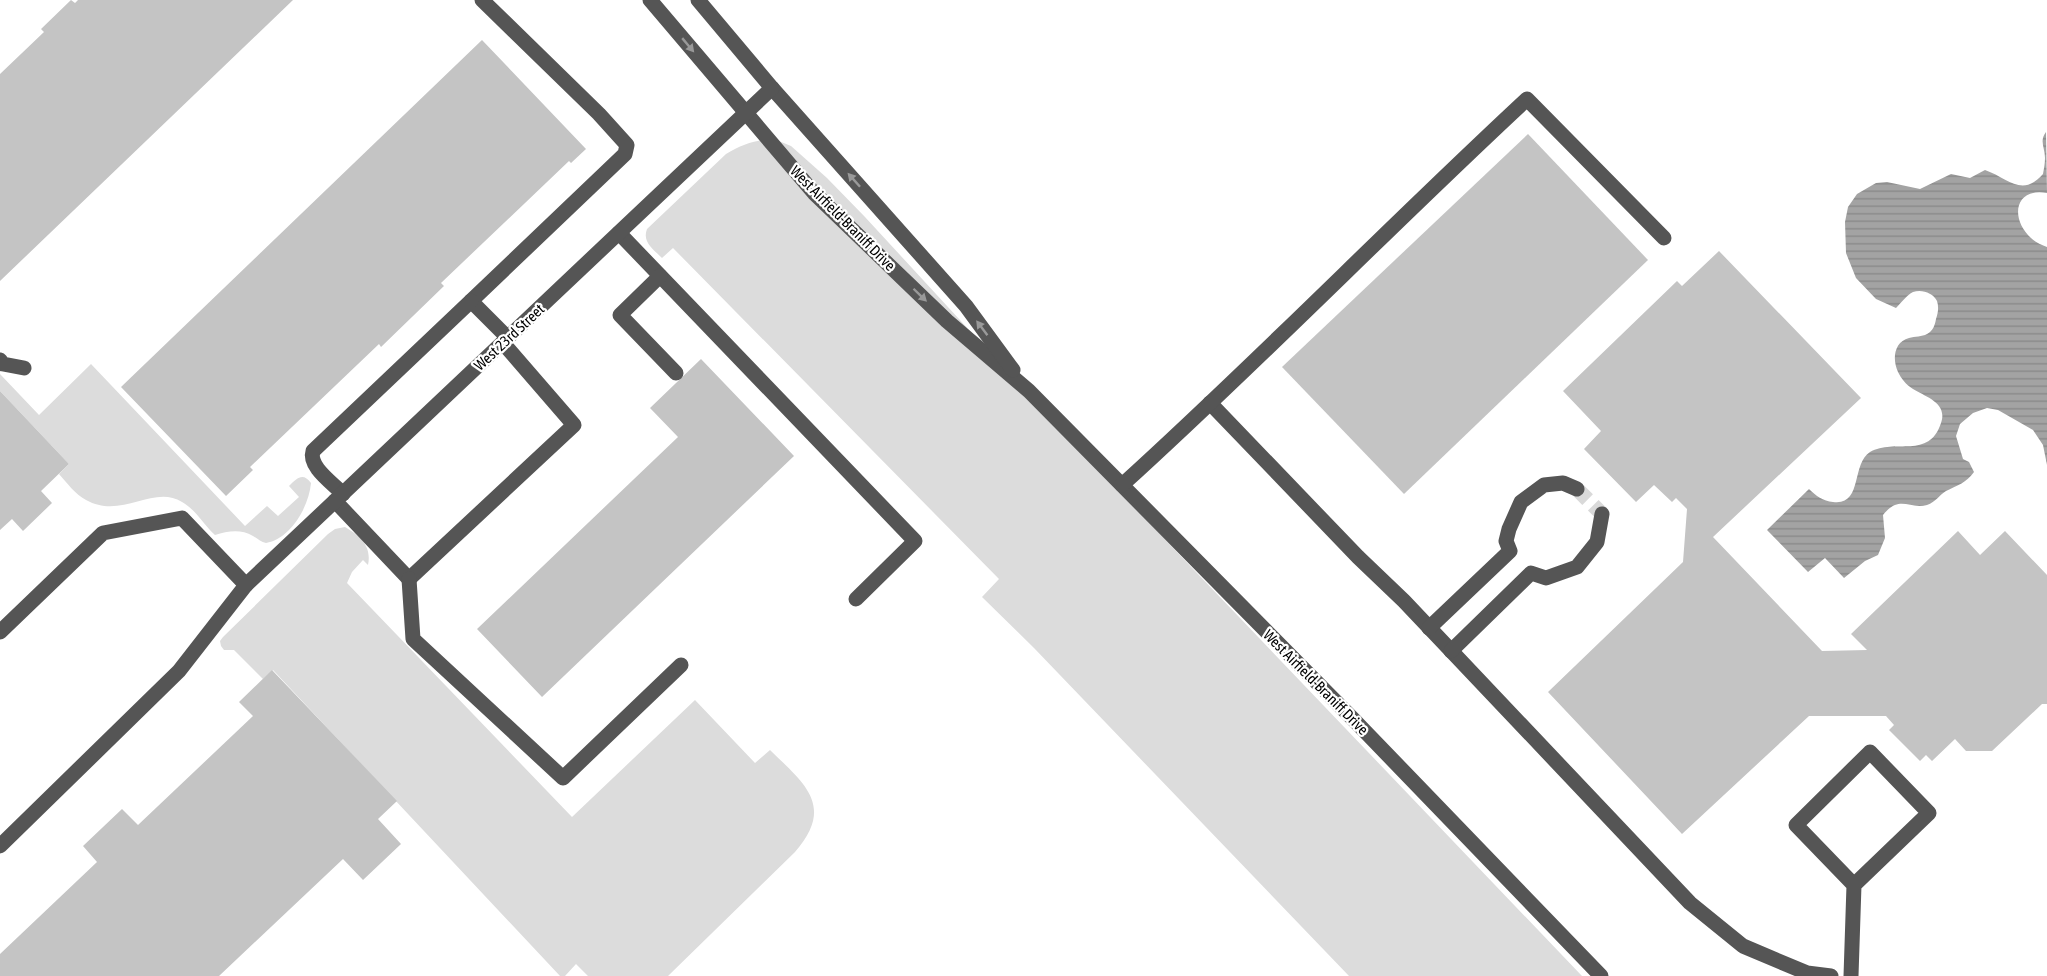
<svg xmlns="http://www.w3.org/2000/svg" width="2047" height="976" viewBox="0 0 2047 976" font-family="'Asap Condensed',sans-serif">
<defs>
<pattern id="water-rules" width="6" height="5" patternUnits="userSpaceOnUse" patternTransform="scale(1.5)"><rect width="6" height="5" fill="#a3a3a3"/><path d="M0 2.5h6" fill="none" stroke="#8b8b8b"/></pattern>
</defs>
<rect width="100%" height="100%" fill="#fff"/>
<g fill="#dcdcdc">
<path d="M774 139 791 146 827 178 865 217 1089 460 1582 976H1349L1034 648 982 597 999 579 673 248 662 258C653 249 642 242 647 229L726 154C742 144 755 140 774 139Z"/>
<path d="M91 364 245 526 267 506 278 516 299 497 289 486C297 478 303 472 311 483 309 506 291 539 266 543 261 542 258 539 253 536 241 529 228 531 215 535 203 524 196 510 182 502 153 484 122 520 86 500 75 494 67 483 59 474L69 464 0 391V374L39 415Z"/>
<path d="M345 527C360 536 372 546 368 565L363 560 352 572 347 583 572 817 695 700 755 763 770 750C805 784 835 806 795 852L668 976H588L576 964 565 976H560L273 670 263 679 234 650H224L221 646 220 641 223 637 328 534 335 529Z"/>
</g>
<path fill="url(#water-rules)" d="M2046 132 2047 193C2014 187 2010 219 2031 238 2035 242 2042 245 2047 247V465L2043 445 2033 430 1998 410 1987 408 1973 413 1960 424 1956 436 1963 459 1969 462 1974 472C1966 483 1958 485 1946 491 1939 495 1936 502 1927 505 1909 510 1900 494 1883 515L1885 538 1878 555 1865 561 1844 578 1825 558 1808 572 1767 530 1809 489C1816 496 1823 501 1833 502 1863 506 1851 464 1870 452 1895 438 1929 460 1941 423 1948 403 1926 397 1913 389 1906 385 1901 378 1898 372 1892 359 1894 342 1909 338 1915 336 1922 337 1927 334 1933 331 1935 325 1936 319 1938 313 1939 307 1937 301 1933 293 1922 289 1913 292 1907 295 1901 303 1896 308L1876 299 1856 278 1846 253 1845 222 1848 207 1857 194 1876 183 1887 182 1920 189 1951 174 1970 178 1985 170C2008 178 2022 198 2043 174 2044 168 2045 163 2045 158 2045 147 2039 141 2046 132Z"/>
<g fill="#c4c4c4">
<polygon points="71,0 75,3 78,0 293,0 0,281 0,74 44,32 41,29"/>
<polygon points="482,40 586,149 571,163 569,161 441,283 444,286 381,347 379,344 250,467 253,470 226,496 121,387"/>
<polygon points="1528,134 1648,260 1404,494 1282,367"/>
<polygon points="1719,251 1861,398 1713,537 1822,651 1867,650 1851,634 1958,531 1980,555 2005,531 2047,575 2047,704 2042,704 1992,751 1966,751 1955,739 1932,761 1926,755 1920,761 1889,730 1894,725 1886,716 1809,716 1682,834 1548,692 1683,562 1687,509 1676,498 1672,502 1654,485 1636,502 1584,449 1601,431 1563,391 1677,281 1682,286"/>
<polygon points="701,359 794,456 542,697 477,629 678,437 650,408"/>
<polygon points="0,391 69,464 41,491 52,503 23,531 12,519 0,530"/>
<polygon points="272,670 397,801 378,819 401,844 363,880 343,859 219,976 0,976 0,954 97,862 83,846 122,809 138,825 253,716 239,702"/>
</g>
<g fill="none" stroke-linecap="round" stroke-linejoin="round">
<polyline stroke="#d9d9d9" stroke-width="15" stroke-dasharray="15 8" stroke-linecap="butt" points="1577,489 1602,514"/>
<g stroke="#555" stroke-width="15">
<polyline points="482,0 599,114 627,145 625,154 471,301 508,338"/>
<polyline points="650,0 814,193 947,321 1029,391 1355,721 1601,976"/>
<polyline points="698,0 772,88 966,306 1013,370"/>
<polyline points="619,233 915,541 856,599"/>
<polyline points="660,276 620,315 676,373"/>
<polyline points="0,360 3,364 24,368"/>
<polyline points="1210,403 1358,557 1404,601 1690,903 1743,946 1807,973 1831,976"/>
<path d="M1122 485C1260 360 1390 226 1527 99L1664 238"/>
<path d="M343 494C333 483 308 467 313 451L471 301"/>
<polyline points="335,501 409,579 574,425 503,343"/>
<polyline points="409,579 413,639 563,778 681,665"/>
<polyline points="1429,628 1510,551 1506,541 1509,529 1521,502 1544,485 1563,483 1577,489"/>
<polyline points="0,632 103,533 182,518 246,585"/>
<polyline points="1451,651 1531,573 1546,578 1577,567 1597,542 1602,514"/>
<polyline points="0,846 179,671 246,585 772,88"/>
<polyline points="1851,976 1854,885 1929,813 1870,752 1796,825 1854,885"/>
</g>
</g>
<defs><path id="oneway-solid" d="M-6-.8H1V-3.2L6.5 0L1 3.2V.8H-6Z" transform="scale(1.5)"/></defs>
<g fill="#999">
<use href="#oneway-solid" transform="translate(688 45) rotate(50)"/>
<use href="#oneway-solid" transform="translate(854 180) rotate(-132)"/>
<use href="#oneway-solid" transform="translate(920 295) rotate(44)"/>
<use href="#oneway-solid" transform="translate(982 328) rotate(-127)"/>
</g>
<g text-anchor="middle" dominant-baseline="central" stroke-width="4.5" stroke-linejoin="round" paint-order="stroke">
<g font-size="15" fill="#000" stroke="#fff">
<text transform="translate(843 218) rotate(45)">West Airfield-Braniff Drive</text>
<text transform="translate(509 337) rotate(-43)">West 23rd Street</text>
<text transform="translate(1316 682) rotate(45)">West Airfield-Braniff Drive</text>
</g>
</g>
</svg>
